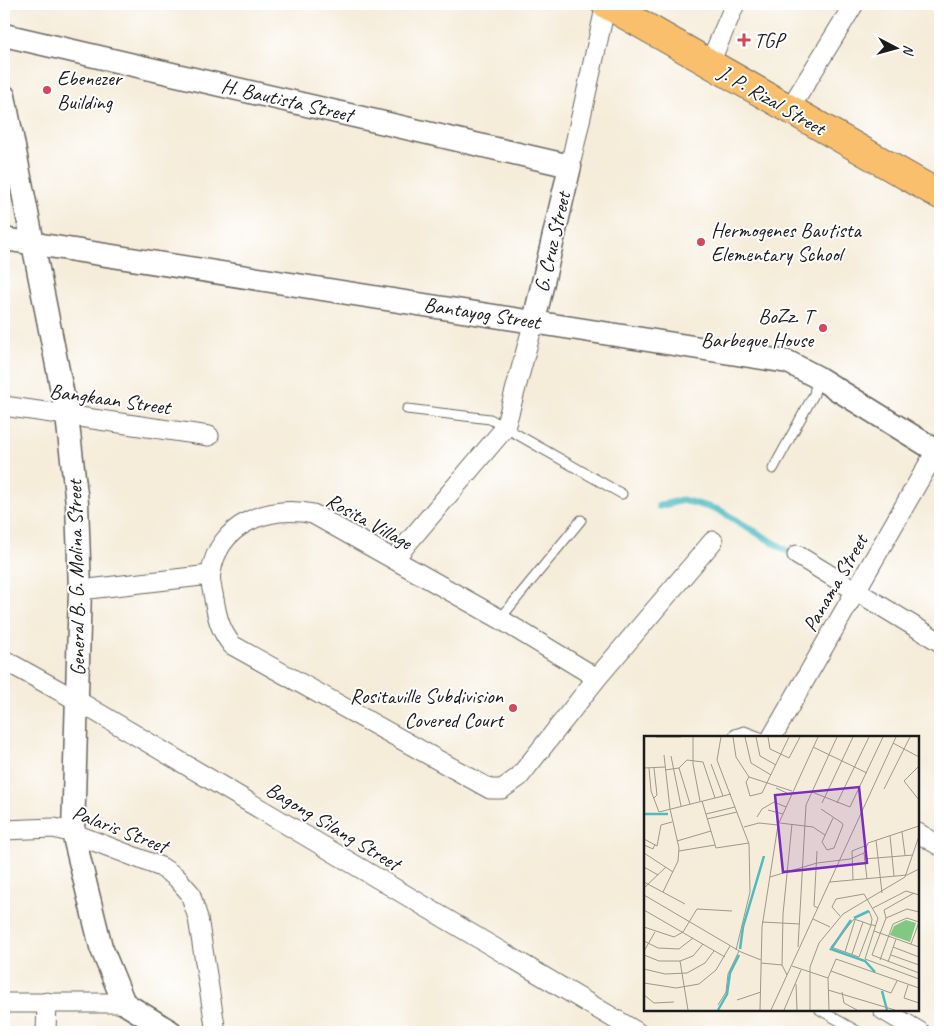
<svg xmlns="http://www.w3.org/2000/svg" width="944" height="1036" viewBox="0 0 944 1036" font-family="Caveat,sans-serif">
<rect width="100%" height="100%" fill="#fff"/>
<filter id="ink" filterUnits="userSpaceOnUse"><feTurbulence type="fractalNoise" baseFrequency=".02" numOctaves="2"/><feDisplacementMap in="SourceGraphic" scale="10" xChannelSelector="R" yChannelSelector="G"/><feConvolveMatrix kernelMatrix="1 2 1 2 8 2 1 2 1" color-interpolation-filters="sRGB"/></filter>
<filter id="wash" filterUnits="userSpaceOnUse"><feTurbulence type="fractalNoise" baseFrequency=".0096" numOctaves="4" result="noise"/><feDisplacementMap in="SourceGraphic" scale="20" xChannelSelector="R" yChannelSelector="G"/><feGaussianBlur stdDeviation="1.12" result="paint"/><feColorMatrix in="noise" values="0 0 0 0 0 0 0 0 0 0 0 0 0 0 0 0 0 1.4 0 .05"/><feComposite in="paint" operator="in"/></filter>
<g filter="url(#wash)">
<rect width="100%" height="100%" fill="#f5ecd9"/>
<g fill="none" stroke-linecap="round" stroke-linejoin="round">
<polyline stroke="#4cbbc2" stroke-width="7" points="659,506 683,500 719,510 796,556"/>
</g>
</g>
<g filter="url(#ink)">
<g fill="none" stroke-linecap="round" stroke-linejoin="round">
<g stroke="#68655e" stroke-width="11">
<g id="service">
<polyline points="407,409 490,419 622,494"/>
<polyline points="773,469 814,394 817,378"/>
<polyline points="500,619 581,520"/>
<polyline points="733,737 735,734 744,731 760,737"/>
<polyline points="820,1010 859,1032"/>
</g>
</g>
<g stroke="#68655e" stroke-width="21">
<g id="minor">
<polyline points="709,65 735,4"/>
<polyline points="789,110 854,4"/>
<polyline points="570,166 606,4"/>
<polyline points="4,406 209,436"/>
<polyline points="797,555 940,642"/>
<polyline points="394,559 505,428 534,321"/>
<polyline points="80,590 210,575"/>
<polyline points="4,660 78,701 637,1032"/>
<path d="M597 678 500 619 313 514C269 504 218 524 211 573 209 581 213 591 214 599 217 617 220 630 232 645L490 789H502L519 777 597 678 713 541"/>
<polyline points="772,737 936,451"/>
<polyline points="4,830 54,828 73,833 161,867 176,877 190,893 198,918 216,1032"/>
<polyline points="918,833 940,846"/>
<polyline points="4,1003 124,1003"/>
<polyline points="883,1010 920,1032"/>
<polyline points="46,1032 47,1002"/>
</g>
</g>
<g stroke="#68655e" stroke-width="25">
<g id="tertiary">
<polyline points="4,35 570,166 534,321"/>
<polyline points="4,96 67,416 77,503 80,590 73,833 101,947 124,1003 171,1032"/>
<polyline points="4,239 788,362 817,377 940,453"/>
</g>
</g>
<g stroke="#68655e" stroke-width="30">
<polyline id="primary" points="606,4 940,195"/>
</g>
<use href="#service" stroke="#fff" stroke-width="9"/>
<use href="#minor" stroke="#fff" stroke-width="19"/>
<use href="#tertiary" stroke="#fff" stroke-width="22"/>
<use href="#primary" stroke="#f9bf6d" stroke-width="28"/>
</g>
</g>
<g fill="#d1495b" stroke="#fff" stroke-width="2">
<path d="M741.5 32.5h5v5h5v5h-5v5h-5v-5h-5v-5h5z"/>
<circle cx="47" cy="90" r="5"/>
<circle cx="701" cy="242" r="5"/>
<circle cx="823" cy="328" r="5"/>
<circle cx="513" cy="708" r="5"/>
</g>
<g text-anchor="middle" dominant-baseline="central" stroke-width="4" stroke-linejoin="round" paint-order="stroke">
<g font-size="21" fill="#1c1c1c" stroke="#fff" text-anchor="start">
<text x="754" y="40">TGP</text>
<text x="57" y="78">Ebenezer<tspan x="57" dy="24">Building</tspan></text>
<text x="711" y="230">Hermogenes Bautista<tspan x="711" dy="24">Elementary School</tspan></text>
<text x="813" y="316" text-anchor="end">BoZz. T<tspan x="813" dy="24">Barbeque House</tspan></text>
<text x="503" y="696" text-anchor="end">Rositaville Subdivision<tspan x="503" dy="24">Covered Court</tspan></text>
</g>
<g font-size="21" fill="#1c1c1c" stroke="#fff">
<text transform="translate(287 100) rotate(13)">H. Bautista Street</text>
<text transform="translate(772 100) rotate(30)">J. P. Rizal Street</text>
<text transform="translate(552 242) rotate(-77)">G. Cruz Street</text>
<text transform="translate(482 313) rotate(9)">Bantayog Street</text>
<text transform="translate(110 399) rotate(8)">Bangkaan Street</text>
<text transform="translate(369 521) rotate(29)">Rosita Village</text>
<text transform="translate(76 578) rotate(-91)">General B. G. Molina Street</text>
<text transform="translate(835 583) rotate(-60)">Panama Street</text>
<text transform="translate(333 826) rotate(31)">Bagong Silang Street</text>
<text transform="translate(120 829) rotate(21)">Palaris Street</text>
</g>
</g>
<g transform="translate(644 736)">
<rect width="275" height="275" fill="#f5ecd9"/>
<path d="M262 184 272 187 266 206 246 199 250 190Z" fill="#81c883"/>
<path fill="none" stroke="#4cbbc2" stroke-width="2.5" d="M0 78H24M210 182 225 175M207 184 187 213 221 225 231 236M96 213 99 191 120 120M238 255 243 274M74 274 83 258 86 237 95 219"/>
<path fill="none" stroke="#9e998d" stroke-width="1" d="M12 1H37M49 1V28L56 65M77 1 73 24 105 108 106 156 92 214M89 1 92 21 105 41 148 55M101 1 107 27 127 39M112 1 116 20 132 29M124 1 126 13 145 22 156 1M249 7 275 21M169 11 223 37M27 20 37 70M67 28 79 60M275 30 260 45 275 64M0 32 21 31M5 32 7 55 15 76 87 58M35 32 46 68M21 34 35 32 43 24 59 26 71 62M105 41 102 46 106 60 118 57 145 1M132 52 147 59M240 53 266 1M168 56 206 71 239 1M10 62 13 59 10 32M58 65 72 112 105 107M178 67 209 1M193 67 225 1M177 73 198 87 199 89 190 112 183 114 178 106 189 82M124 74 139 78M62 78 91 71M113 81 118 73 130 66 142 71M63 83 93 76M136 87 169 91 181 99M100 91 115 87 134 89M258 96 261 119M246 100 250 140M0 103 13 110 17 89 28 86M232 104 238 157M33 105 67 95M0 109 9 113 11 108M35 115 71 109M173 115 170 170 174 172M0 117 29 136M220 117 223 143M220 123 269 119M0 131 14 139M126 141 173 127 206 123 220 117 224 107 275 90M209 144 208 115 223 109M0 146 41 168M186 146 263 139 275 133M0 152 22 131M19 156 34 125 35 112 26 73 20 19M0 159 97 216 117 224M229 172 262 155 275 159M0 174 81 221M225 175 228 183 227 189 215 221 187 211 210 183 219 186 227 189H229L232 190M275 176 263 173 242 182 228 219 275 237M196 180 188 171 192 163 220 158 234 182 221 223 275 243M242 182 240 174 270 157M169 183 186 191M118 186 156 188M0 191 30 201 39 196 53 173 88 175M230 195 275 211M0 205 14 212 35 213 49 202M267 208 275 186M154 211 162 69 193 1M249 211 275 221M0 215 11 196M201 216 211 184M208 218 219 186M0 219 15 225H36L49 220 59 208M247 219 275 229M236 224 249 188 263 182 275 186M36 225 44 274M244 226 252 203M117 227 138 229M148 230 184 242M0 233 21 238 43 237 61 227 70 215M187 235 247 257 253 245M143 239 138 229 139 178 148 88M0 247 32 252 55 248 72 234 86 210M152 248 153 274M264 249 260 262 275 267M184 254 251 274M198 256 200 267 213 274M0 259 10 267 30 266M93 264 117 256M74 269 82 256 84 238 95 215M116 274 118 191 134 89 174 1M127 274 252 1M140 274 157 234M166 274V231L175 207 199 178 261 141 275 100M185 274 184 242 192 223 275 252"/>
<path fill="#7b2cbf" fill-opacity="0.15" stroke="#7b2cbf" stroke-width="2.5" d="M215 51 223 127 139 136 131 59Z"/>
<rect width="275" height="275" fill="none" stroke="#1c1c1c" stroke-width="2.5"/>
</g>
<rect width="944" height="1036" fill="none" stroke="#fff" stroke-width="20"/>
<g transform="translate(896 48) rotate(96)" stroke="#ffffff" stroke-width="4" paint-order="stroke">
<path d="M0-4L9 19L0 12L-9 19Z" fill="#1c1c1c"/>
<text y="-8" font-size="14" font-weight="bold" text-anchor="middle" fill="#1c1c1c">N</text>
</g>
</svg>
